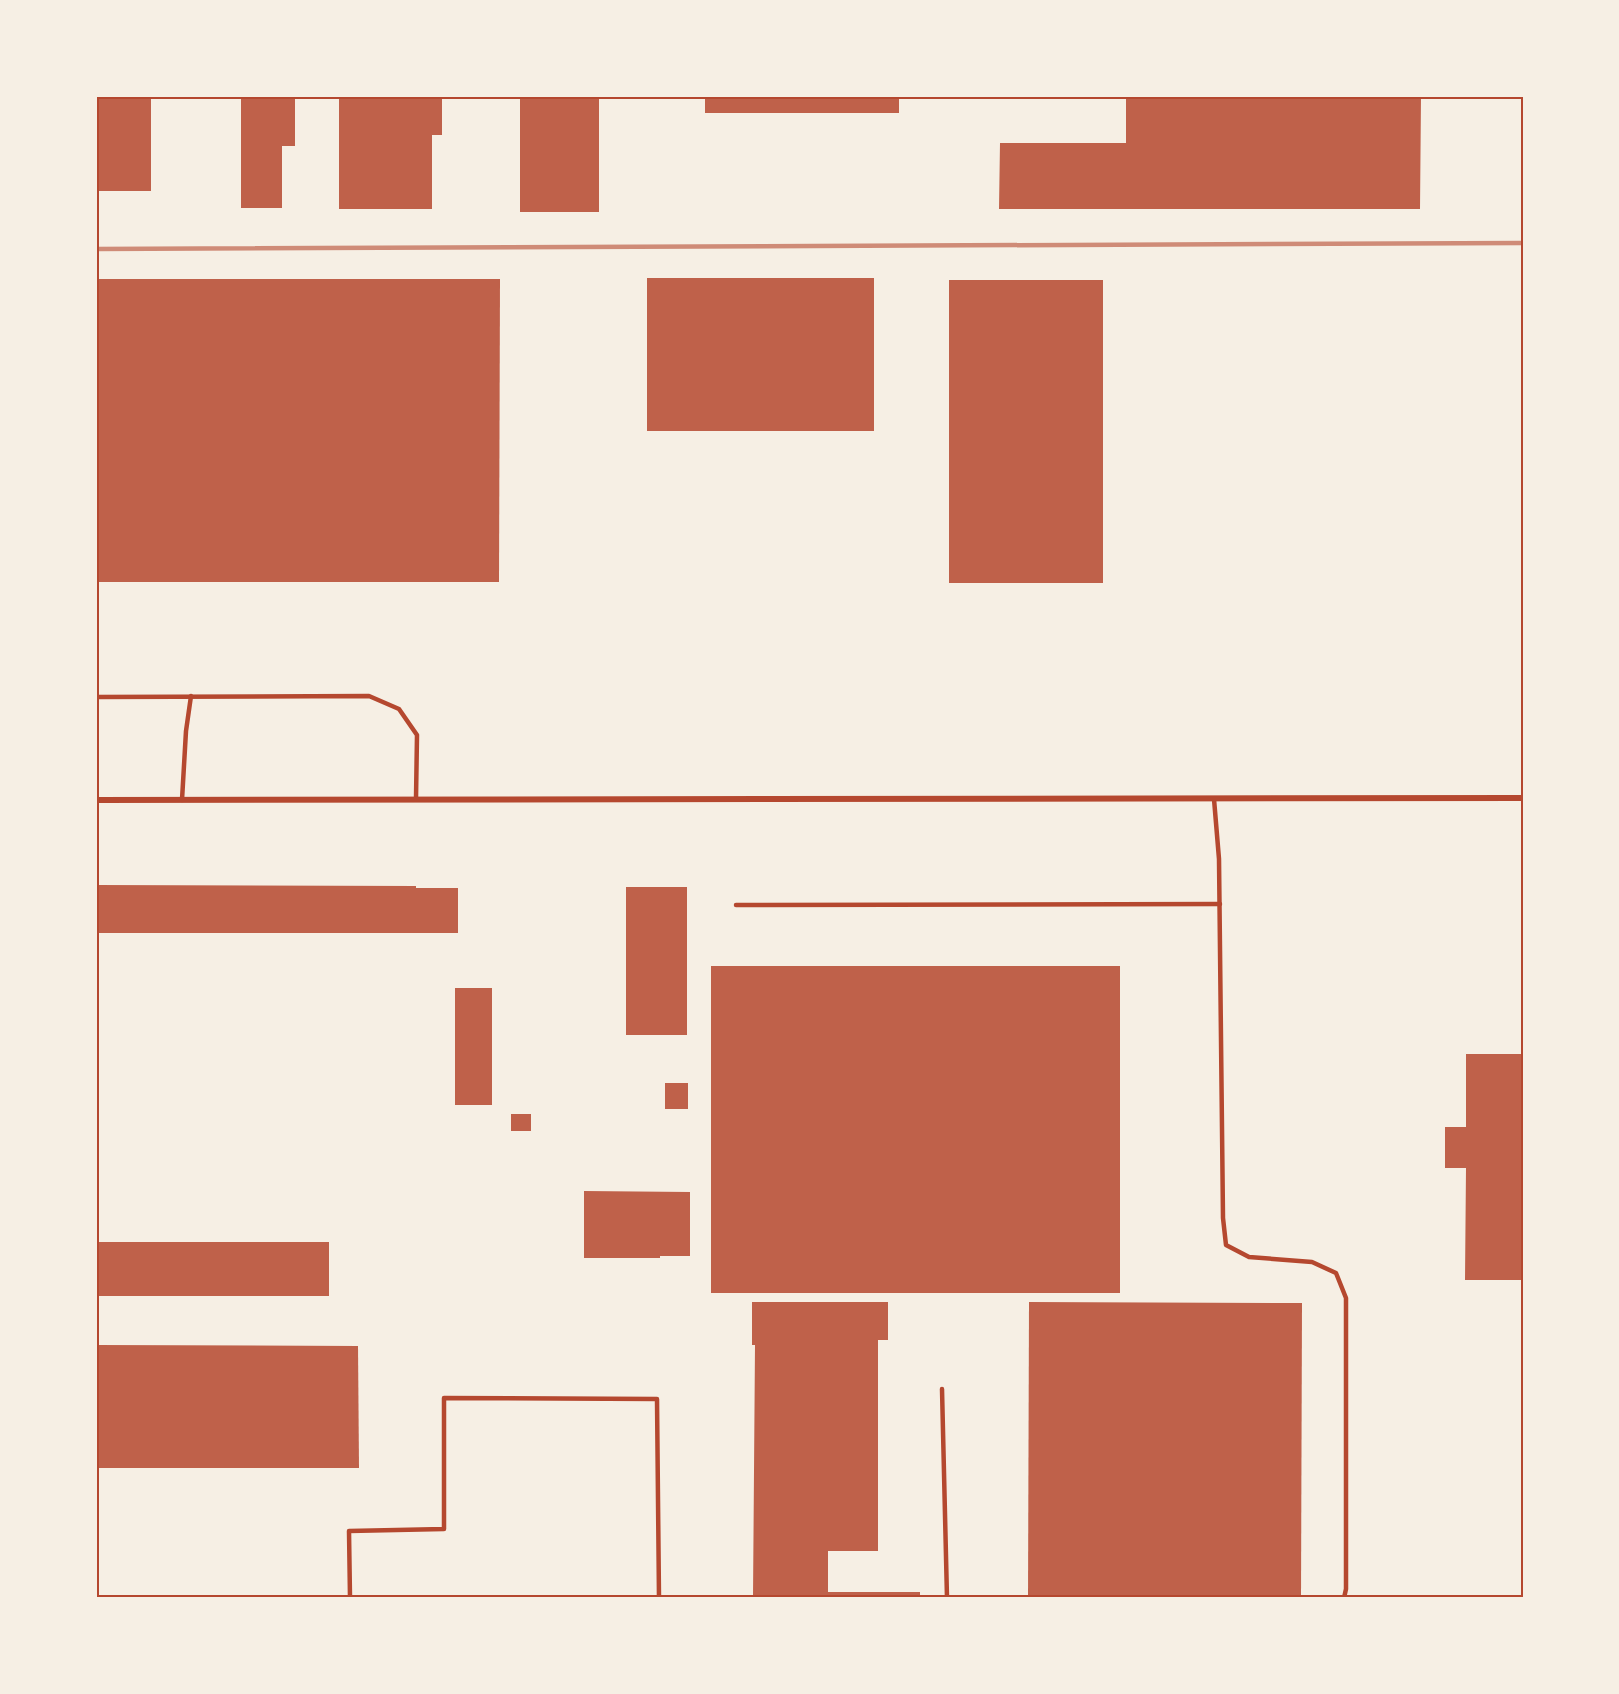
<svg xmlns="http://www.w3.org/2000/svg" width="1619" height="1694" viewBox="0 0 1619 1694" font-family="Jost,sans-serif">
<rect width="100%" height="100%" fill="#f6efe4"/>
<g fill="#bf614a">
<rect x="96" y="96" width="55" height="95"/>
<polygon points="241,96 295,96 295,146 282,146 282,208 241,208"/>
<polygon points="339,96 442,96 442,135 432,135 432,209 339,209"/>
<rect x="520" y="96" width="79" height="116"/>
<rect x="705" y="96" width="194" height="17"/>
<polygon points="1126,96 1421,96 1420,209 999,209 1000,143 1126,143"/>
<rect x="647" y="278" width="227" height="153"/>
<polygon points="96,279 500,279 499,582 96,582"/>
<rect x="949" y="280" width="154" height="303"/>
<polygon points="96,885 416,886 416,888 458,888 458,933 96,933"/>
<rect x="626" y="887" width="61" height="148"/>
<rect x="711" y="966" width="409" height="327"/>
<rect x="455" y="988" width="37" height="117"/>
<polygon points="1466,1054 1523,1054 1523,1280 1465,1280 1466,1168 1445,1168 1445,1127 1466,1127"/>
<rect x="665" y="1083" width="23" height="26"/>
<rect x="511" y="1114" width="20" height="17"/>
<polygon points="584,1191 690,1192 690,1256 660,1256 660,1258 584,1258"/>
<rect x="96" y="1242" width="233" height="54"/>
<polygon points="752,1302 888,1302 888,1340 878,1340 878,1551 828,1551 828,1592 920,1592 920,1598 753,1598 755,1345 752,1345"/>
<polygon points="1029,1302 1302,1303 1301,1598 1028,1598"/>
<polygon points="96,1345 358,1346 359,1468 96,1468"/>
</g>
<g fill="none" stroke-linecap="round" stroke-linejoin="round">
<g stroke="#b5482f" stroke-width="4.5">
<polyline points="96,697 369,696 399,709 417,735 416,799"/>
<polyline points="1214,799 1219,859 1223,1218 1226,1245 1249,1257 1312,1262 1336,1273 1346,1298 1346,1589 1344,1598"/>
<polyline points="182,800 186,731 191,696"/>
<polyline points="736,905 1220,904"/>
<polyline points="942,1389 947,1598"/>
<polyline points="350,1598 349,1531 444,1529 444,1398 657,1399 659,1598"/>
</g>
<polyline stroke="#b5482f" stroke-width="6" points="96,800 1523,798"/>
<polyline stroke="#cf8b77" stroke-width="4.5" points="96,249 1523,243"/>
</g>
<rect width="1619" height="1694" fill="none" stroke="#f6efe4" stroke-width="195"/>
<rect x="98" y="98" width="1424" height="1498" fill="none" stroke="#b5482f" stroke-width="2"/>
</svg>
